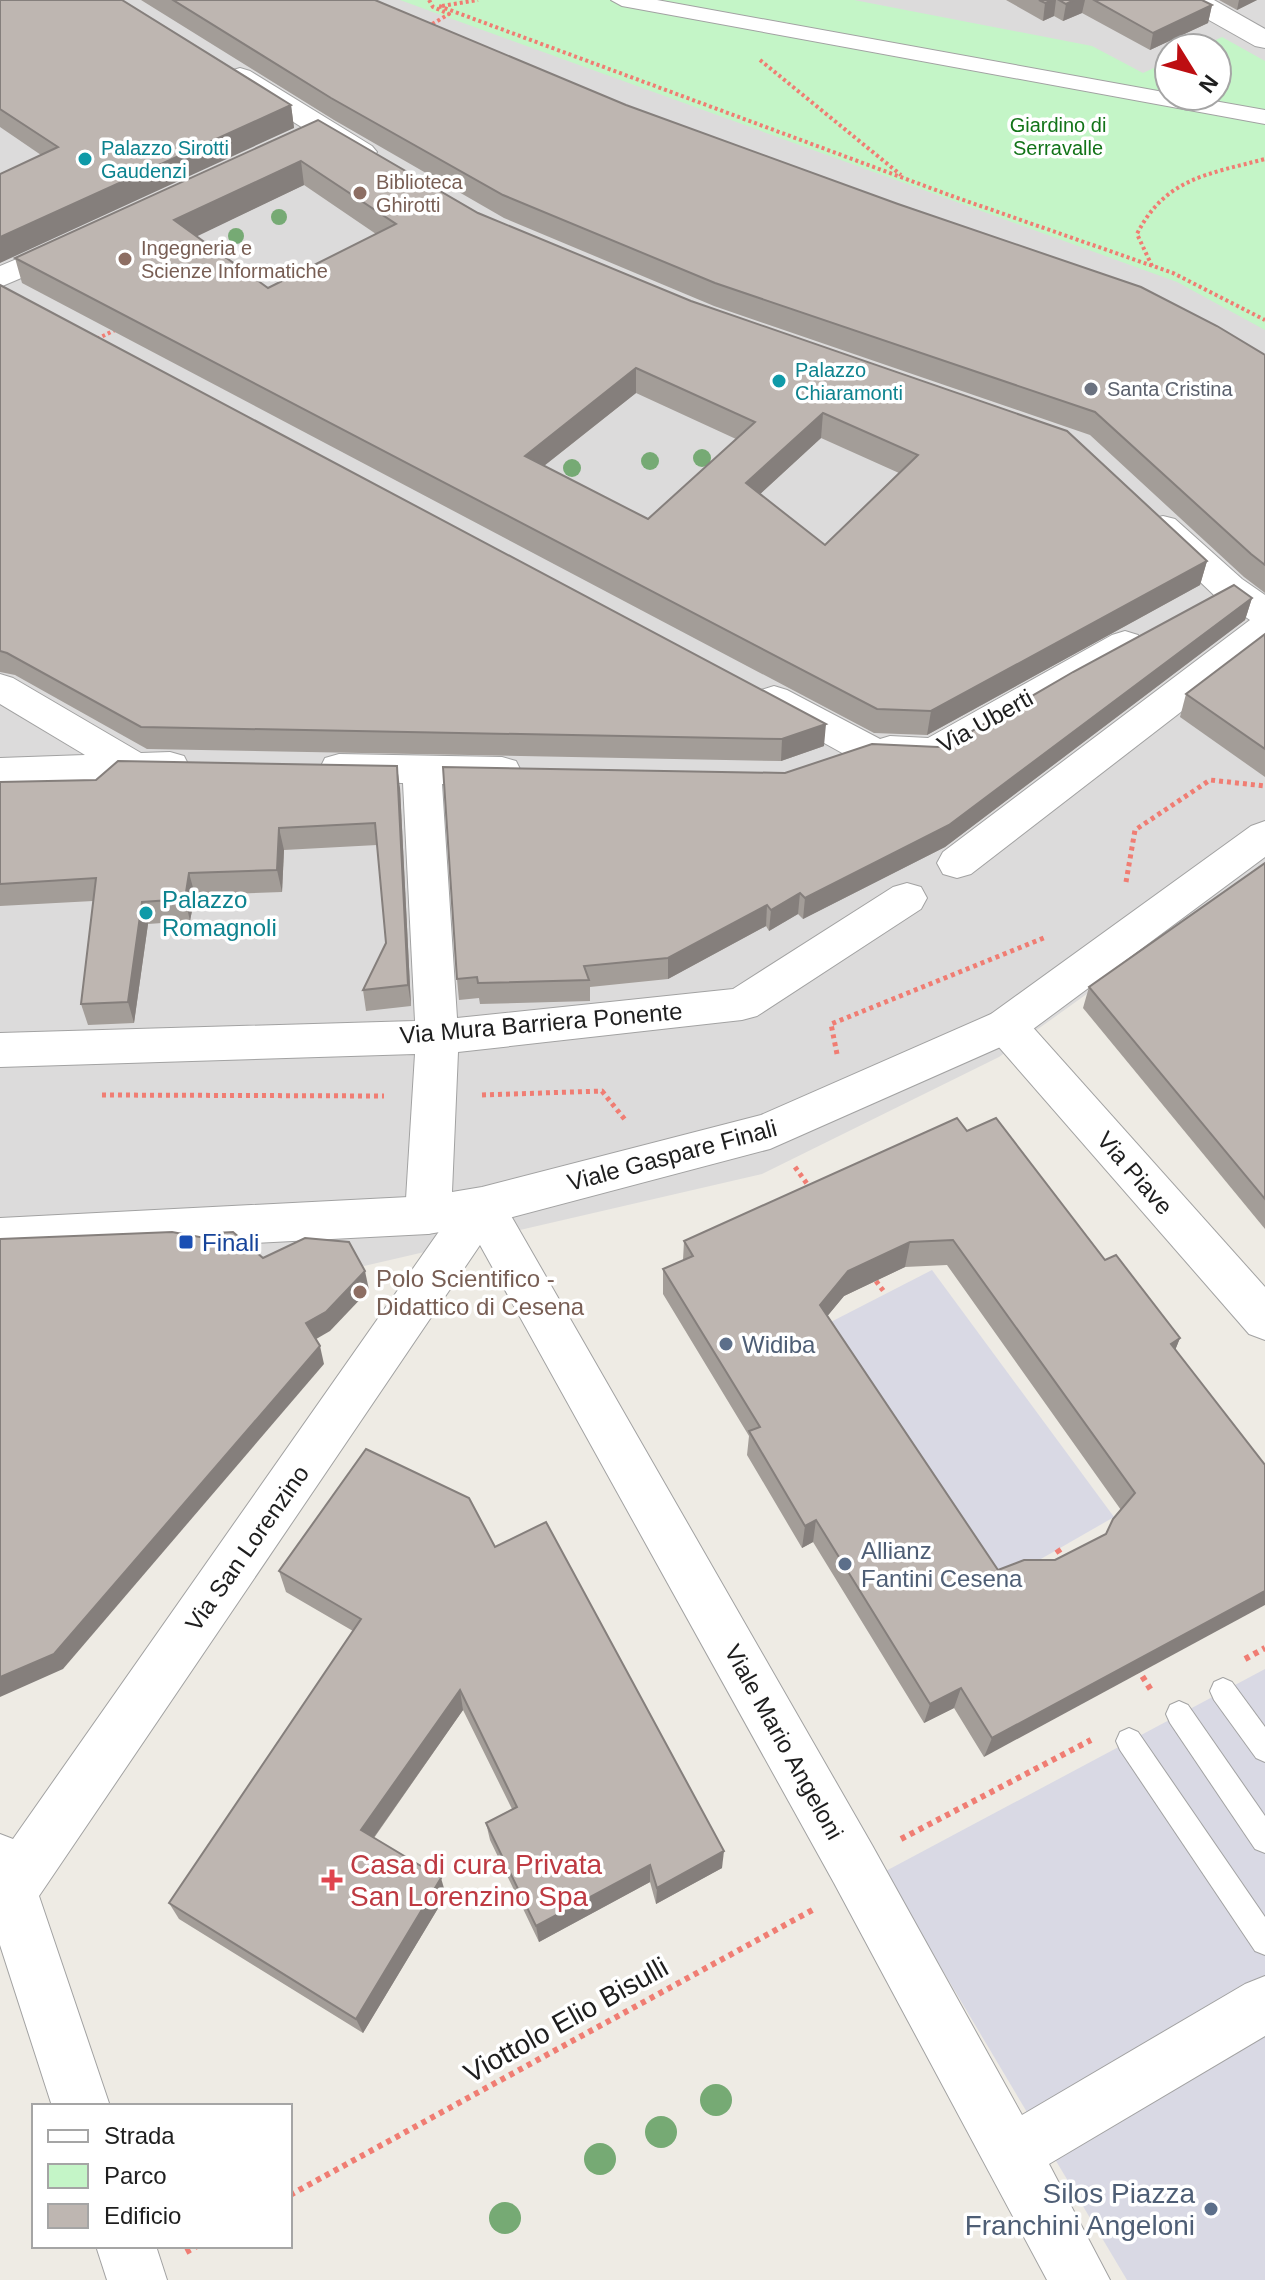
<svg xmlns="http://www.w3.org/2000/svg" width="1265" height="2280" viewBox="0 0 1265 2280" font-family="Helvetica,sans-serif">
<rect width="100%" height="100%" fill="#eeebe4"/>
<path fill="#dcdbdb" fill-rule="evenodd" d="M0 0H1265V866L999 1057 762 1174 351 1269 0 1270ZM1169 48H1217V96H1169Z"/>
<polygon fill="#c4f5c7" points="400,0 854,0 1092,46 1143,73 1169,61 1169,96 1217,96 1217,48 1199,48 1222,37 1265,61 1265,330 1177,282"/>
<g fill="#d9d9e4">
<polygon points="932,1270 1114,1517 1001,1582 823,1326"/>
<polygon points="1265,1669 1265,2280 1127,2280 884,1872"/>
</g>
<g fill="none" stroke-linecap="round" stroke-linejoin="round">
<g stroke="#a2a2a2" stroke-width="2">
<g id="service">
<polygon points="1223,1678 1232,1682 1265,1727 1265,1762 1256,1758 1214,1700 1210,1691 1214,1682"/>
<polygon points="1179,1701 1188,1705 1265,1816 1265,1853 1255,1849 1170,1723 1166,1714 1170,1705"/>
<polygon points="1129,1728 1138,1732 1265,1917 1265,1955 1255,1951 1120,1750 1116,1741 1120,1732"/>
</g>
</g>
<g stroke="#a2a2a2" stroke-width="2">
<polygon id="pedestrian" points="611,0 657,0 1169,93 1169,96 1186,96 1265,110 1265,124 622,6"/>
</g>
<g stroke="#a2a2a2" stroke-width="2">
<g id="minor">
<polygon points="1180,0 1214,0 1265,29 1265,48 1255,46 1184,6"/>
<polygon points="240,68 250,71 372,146 377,152 372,158 362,161 352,158 230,83 226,77 230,71"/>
<polygon points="74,235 85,237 89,244 85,251 0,287 0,266"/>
<polygon points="1163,516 1175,519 1242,579 1265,595 1265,647 971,874 957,878 943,874 937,863 943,852 1250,620 1216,597 1151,535 1145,527 1151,519"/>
<path d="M1125 631 1138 635 1143 644 1138 653 948 762C923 769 902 762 878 760 869 760 864 762 853 759L761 708 755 699 761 690 774 686 787 690 880 739 890 736 928 738 1112 635Z"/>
<polygon points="0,674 13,678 141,753 170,752 184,756 189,766 184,776 170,780 0,786 0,758 85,755 0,704"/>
<path d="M339 754 502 757 516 761 521 771 516 781 502 785 442 784 457 1018 733 989 893 887 907 883 921 887 927 898 921 909 757 1016 742 1020 458 1052 451 1215C465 1195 472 1184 498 1193L872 1845 1022 2115 1245 1984 1265 1976V2036L1049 2164 1110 2280H1047L834 1883 480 1245 39 1896 110 2106H52L0 1945V1834L13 1839 440 1230 428 1234 412 1228 405 1215 415 1054 0 1067V1033L415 1021 403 783 339 782 325 778 320 768 325 758Z"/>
<polygon points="1006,1009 1021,1014 1265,1287 1265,1340 1249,1334 991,1038 985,1026 991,1014"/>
<polygon points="96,2246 156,2246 167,2280 107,2280"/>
</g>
</g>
<g stroke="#a2a2a2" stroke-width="2">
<polygon id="tertiary" points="1265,821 1265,857 1021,1038 770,1149 482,1225 428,1234 0,1256 0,1218 428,1196 482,1187 761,1115 991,1014 1251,826"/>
</g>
<g stroke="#f07d73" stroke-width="4" stroke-dasharray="3 3" stroke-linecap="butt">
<polyline points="429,0 433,7 449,14 429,26"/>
<polyline points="439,6 952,196 1173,273 1265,320"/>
<polyline points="442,6 478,0"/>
<polyline points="760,60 901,175"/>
<path d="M1152 266 1137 234C1165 178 1209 174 1265 159"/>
<polyline points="97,339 117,329"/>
</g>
<g stroke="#f07d73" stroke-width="5" stroke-dasharray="4 4" stroke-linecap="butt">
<polyline points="1126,882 1135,830 1210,780 1265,786"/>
<polyline points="837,1054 831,1024 1046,937"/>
<polyline points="102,1095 384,1096"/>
<polyline points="482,1095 602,1091 626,1121"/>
<polyline points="795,1167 810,1188"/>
<polyline points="876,1281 885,1293"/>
</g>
<g stroke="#f07d73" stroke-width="6" stroke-dasharray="5 5" stroke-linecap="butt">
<polyline points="1057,1549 1066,1562"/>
<polyline points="1245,1659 1265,1648"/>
<polyline points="1137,1668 1151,1690"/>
<polyline points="901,1839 1091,1740"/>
<polyline points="290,2195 816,1908"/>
<polyline points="186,2252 197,2246"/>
</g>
<use href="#service" fill="#fff" fill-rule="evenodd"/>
<use href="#pedestrian" fill="#fff" fill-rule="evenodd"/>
<use href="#minor" fill="#fff" fill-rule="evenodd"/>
<use href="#tertiary" fill="#fff" fill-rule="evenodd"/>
</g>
<g fill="#76aa74">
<circle cx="279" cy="217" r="8"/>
<circle cx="236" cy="236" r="8"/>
<circle cx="702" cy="458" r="9"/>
<circle cx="650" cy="461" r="9"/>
<circle cx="572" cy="468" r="9"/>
<circle cx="716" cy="2100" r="16"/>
<circle cx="661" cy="2132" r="16"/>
<circle cx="600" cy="2159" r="16"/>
<circle cx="505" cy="2218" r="16"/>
</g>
<g fill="#a39d98" fill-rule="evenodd">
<polygon points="0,0 291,105 294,128 41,155 0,127"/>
<polygon points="141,0 375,0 626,105 1265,355 1265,593 1244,577 1090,435 714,306 504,218 334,120"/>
<polygon points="1006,0 1202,0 1212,5 1208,23 1150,50 1082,13 1063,21 1054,16 1043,21"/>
<polygon points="1219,0 1257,0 1237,10"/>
<path d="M318 120 478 213 1207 561 1200 585 927 735 874 733 22 283 15 258ZM304 185 376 234 268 288 196 236ZM636 393 736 439 648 519 544 466ZM821 438 899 473 825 545 760 494Z"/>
<polygon points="0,285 824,746 781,761 147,749 15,675 0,672"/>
<polygon points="1252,598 1245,620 945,847 803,919 798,914 769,931 766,926 668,979 590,987 590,1001 480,1004 479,998 459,1000 457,979 785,773 938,747 953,742"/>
<polygon points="1265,634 1265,777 1180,717 1186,694"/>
<polygon points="0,782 400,788 411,1006 366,1011 363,990 386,943 377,845 284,850 282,892 195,895 190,921 148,924 134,1023 88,1025 81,1004 93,901 0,906"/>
<polygon points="1265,863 1265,1229 1083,1008 1089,987"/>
<path d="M967 1131 1105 1260 1180 1338 1175 1350 1265 1465 984 1757 954 1708 924 1723 813 1542 802 1548 747 1455 749 1436 663 1294V1269L683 1260 684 1241ZM947 1265 1121 1510 1106 1534 1055 1560 998 1570 827 1316 844 1296 905 1267Z"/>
<polygon points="495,1547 722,1868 656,1904 650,1882 539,1942 490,1840 486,1823 512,1809 463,1710 374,1838 446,1895 363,2033 179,1919 169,1903 353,1631 286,1592 279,1571"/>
</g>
<g fill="#857f7c">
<polygon points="1053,0 1056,0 1054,16 1043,21 1045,3"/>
<polygon points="1074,0 1085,0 1082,13 1063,21 1066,4"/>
<polygon points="1239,0 1257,0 1237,10"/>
<polygon points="1212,5 1208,23 1150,50 1153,33"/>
<polygon points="291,105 294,128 0,263 0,237"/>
<polygon points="301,161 304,185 179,245 174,220"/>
<polygon points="636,368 636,393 526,480 525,456"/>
<polygon points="823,413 821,438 745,508 746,483"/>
<polygon points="1207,561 1200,585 927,735 931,711"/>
<polygon points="1252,598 1245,620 945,847 803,919 805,898"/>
<polygon points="826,724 824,746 781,761 782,739"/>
<polygon points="397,766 400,788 411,1006 408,985"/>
<polygon points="279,828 284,850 282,892 277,870"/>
<polygon points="189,873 195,895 190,921 185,899"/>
<polygon points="800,893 798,914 769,931 771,910"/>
<polygon points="142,902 148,924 134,1023 128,1002"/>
<polygon points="767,905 766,926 668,979 668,958"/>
<polygon points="910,1242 905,1267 844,1296 816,1330 820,1305 848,1271"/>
<polygon points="365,1271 369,1290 330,1331 311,1342 306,1323"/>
<polygon points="1180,1338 1170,1363 1171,1344"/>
<polygon points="320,1346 324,1364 63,1669 0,1697 0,1677"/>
<polygon points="816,1520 813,1542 802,1548 805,1526"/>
<polygon points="1265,1591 1265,1605 984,1757 992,1738"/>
<polygon points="961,1688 954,1708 924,1723 930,1704"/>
<polygon points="460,1690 463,1710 367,1847 361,1830"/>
<polygon points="724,1851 722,1868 656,1904 657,1888"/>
<polygon points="650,1865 650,1882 539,1942 536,1926"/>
<polygon points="441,1878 446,1895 363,2033 356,2019"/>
</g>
<g fill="#beb6b1" stroke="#857f7c" stroke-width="2" fill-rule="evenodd">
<polygon points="0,0 122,0 291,105 0,237 0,174 58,147 0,109"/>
<polygon points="173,0 375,0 626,105 898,204 1141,287 1217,326 1265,355 1265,565 1251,554 1095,412 715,283 503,195 331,98"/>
<polygon points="1039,0 1053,0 1045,3"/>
<polygon points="1059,0 1074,0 1066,4"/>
<polygon points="1094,0 1202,0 1212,5 1153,33"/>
<path d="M318 120 478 213 691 301 1067 431 1207 561 931 711 877 709 15 258ZM301 161 396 224 268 288 174 220ZM636 368 755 422 648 519 525 456ZM823 413 918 455 825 545 746 483Z"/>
<polygon points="0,285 826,724 782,739 141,727 7,653 0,651"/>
<polygon points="1234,585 1252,598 949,825 805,898 800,893 771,910 767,905 668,958 584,966 589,980 478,983 477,977 457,979 443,767 785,773 872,744 938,747 953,742 1073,672"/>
<polygon points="1265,634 1265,749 1186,694"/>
<polygon points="118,761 397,766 408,985 363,990 386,943 375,823 279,828 277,870 189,873 185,899 142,902 128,1002 81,1004 96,878 0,884 0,782 96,780"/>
<polygon points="1265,863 1265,1199 1089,987"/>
<path d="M957 1118 967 1131 996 1118 1105 1260 1116 1255 1180 1338 1171 1344 1265 1465V1591L992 1738 961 1688 930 1704 816 1520 805 1526 749 1431 760 1427 663 1269 693 1256 684 1241ZM953 1240 1135 1493 1113 1519 1106 1534 1055 1560H1024L998 1570 820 1305 848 1271 910 1242Z"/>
<polygon points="172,1232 205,1238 215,1233 233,1232 263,1258 305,1238 349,1242 365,1271 326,1312 306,1323 320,1346 54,1654 0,1677 0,1239"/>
<polygon points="366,1449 469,1498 495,1547 546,1522 724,1851 657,1888 650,1865 536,1926 486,1823 517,1807 460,1690 361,1830 441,1878 356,2019 169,1903 361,1619 279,1571"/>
</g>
<g fill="#0f9aa8" stroke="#fff" stroke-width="3">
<circle cx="85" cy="159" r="8"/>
<circle cx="779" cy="381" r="8"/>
<circle cx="146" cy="913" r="8"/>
</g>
<g fill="#8d6e63" stroke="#fff" stroke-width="3">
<circle cx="360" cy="193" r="8"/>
<circle cx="125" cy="259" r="8"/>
<circle cx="360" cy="1292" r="8"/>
</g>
<circle fill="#6b7280" stroke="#fff" stroke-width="3" cx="1091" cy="389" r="8"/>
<rect fill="#1a4fb4" stroke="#fff" stroke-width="3" x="178" y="1234" width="16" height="16" rx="4"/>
<g fill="#5c6f8a" stroke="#fff" stroke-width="3">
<circle cx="726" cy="1344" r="8"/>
<circle cx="845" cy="1564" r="8"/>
<circle cx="1211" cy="2209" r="8"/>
</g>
<path fill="#e0444e" stroke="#fff" stroke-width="3" d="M328 1868h8v8h8v8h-8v8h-8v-8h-8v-8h8z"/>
<g text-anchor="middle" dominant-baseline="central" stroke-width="7" stroke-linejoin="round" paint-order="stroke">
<g font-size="20" fill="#137419" stroke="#fff">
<text x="1058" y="125">Giardino di<tspan x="1058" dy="23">Serravalle</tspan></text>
</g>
<g font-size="20" fill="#0d838f" stroke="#fff" text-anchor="start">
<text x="101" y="148">Palazzo Sirotti<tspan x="101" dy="23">Gaudenzi</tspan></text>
<text x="795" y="370">Palazzo<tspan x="795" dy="23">Chiaramonti</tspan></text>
</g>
<g font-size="20" fill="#785e54" stroke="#fff" text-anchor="start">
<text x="376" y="182">Biblioteca<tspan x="376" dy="23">Ghirotti</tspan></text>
<text x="141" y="248">Ingegneria e<tspan x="141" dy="23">Scienze Informatiche</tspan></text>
</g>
<g font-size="20" fill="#5b616d" stroke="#fff" text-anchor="start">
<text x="1107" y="389">Santa Cristina</text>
</g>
<g font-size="24" fill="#1e1e1e" stroke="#fff">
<text transform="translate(985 721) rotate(-29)">Via Uberti</text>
<text transform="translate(541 1023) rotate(-5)">Via Mura Barriera Ponente</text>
<text transform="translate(672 1155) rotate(-15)">Viale Gaspare Finali</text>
<text transform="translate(1135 1173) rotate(49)">Via Piave</text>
<text transform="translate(247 1548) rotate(-55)">Via San Lorenzino</text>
<text transform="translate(784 1742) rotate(61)">Viale Mario Angeloni</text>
</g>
<g font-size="24" fill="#0d838f" stroke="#fff" text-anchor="start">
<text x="162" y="899">Palazzo<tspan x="162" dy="28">Romagnoli</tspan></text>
</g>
<g font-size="24" fill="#164399" stroke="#fff" text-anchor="start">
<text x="202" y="1242">Finali</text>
</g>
<g font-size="24" fill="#785e54" stroke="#fff" text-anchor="start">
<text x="376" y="1278">Polo Scientifico -<tspan x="376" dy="28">Didattico di Cesena</tspan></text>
</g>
<g font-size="24" fill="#4e5e75" stroke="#fff" text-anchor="start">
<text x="742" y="1344">Widiba</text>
<text x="861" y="1550">Allianz<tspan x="861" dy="28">Fantini Cesena</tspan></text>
</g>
<g font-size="28" fill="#be3a42" stroke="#fff" text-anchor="start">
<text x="350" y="1864">Casa di cura Privata<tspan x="350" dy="32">San Lorenzino Spa</tspan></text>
</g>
<g font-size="28" fill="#1e1e1e" stroke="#fff">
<text transform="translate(566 2020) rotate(-29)">Viottolo Elio Bisulli</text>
</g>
<g font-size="28" fill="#4e5e75" stroke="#fff" text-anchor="end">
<text x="1195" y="2193">Silos Piazza<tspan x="1195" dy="32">Franchini Angeloni</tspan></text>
</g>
</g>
<rect x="32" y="2104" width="260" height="144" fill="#ffffff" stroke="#a5a5a5" stroke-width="2"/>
<rect x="48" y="2130" width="40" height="12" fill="#ffffff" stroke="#a5a5a5" stroke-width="2"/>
<text x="104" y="2144" font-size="24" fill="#1e1e1e">Strada</text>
<rect x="48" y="2164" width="40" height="24" fill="#c4f5c7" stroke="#a5a5a5" stroke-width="2"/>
<text x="104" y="2184" font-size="24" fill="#1e1e1e">Parco</text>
<rect x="48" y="2204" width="40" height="24" fill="#beb6b1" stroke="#a5a5a5" stroke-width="2"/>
<text x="104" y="2224" font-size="24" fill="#1e1e1e">Edificio</text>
<g transform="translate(1193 72) rotate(127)"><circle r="38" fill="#ffffff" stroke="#a5a5a5" stroke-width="2"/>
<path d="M0-6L14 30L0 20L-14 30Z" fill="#bd0e12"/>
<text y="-12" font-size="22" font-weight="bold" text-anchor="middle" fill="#1e1e1e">N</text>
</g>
</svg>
